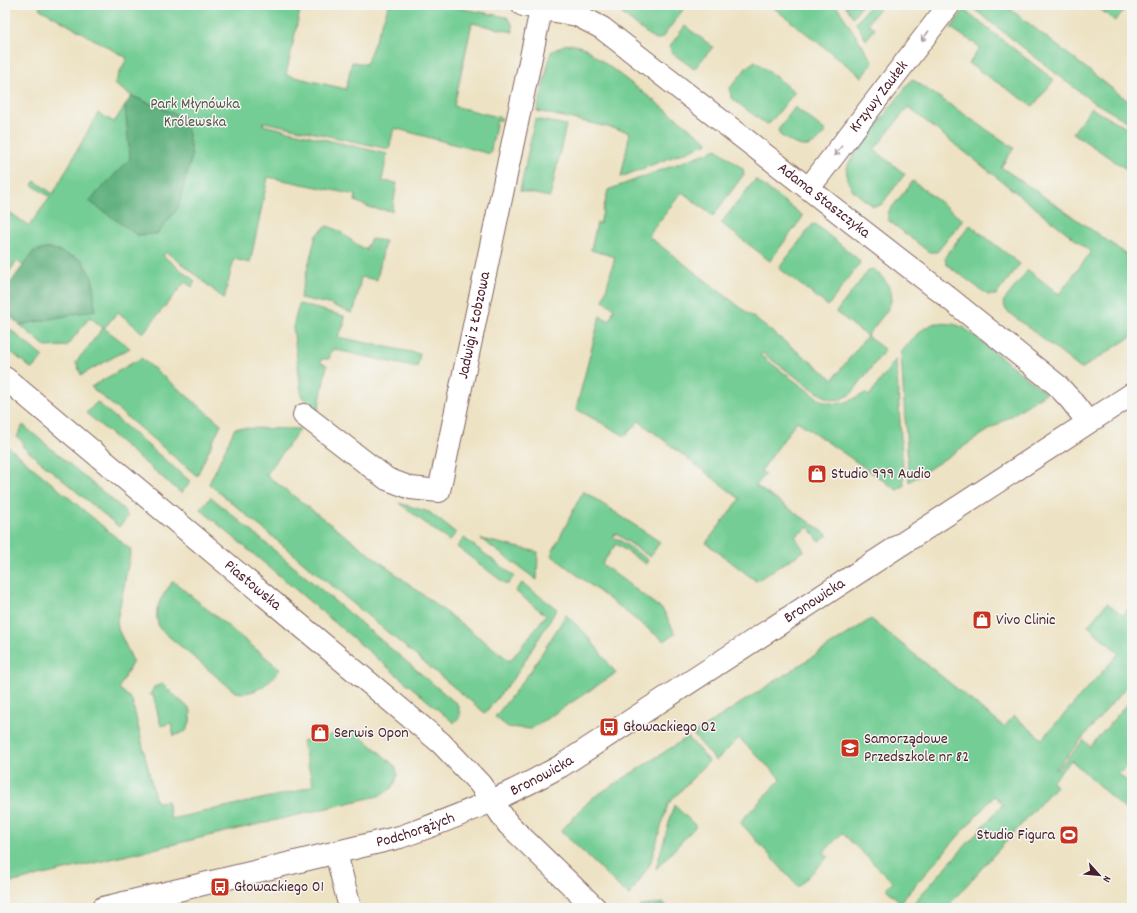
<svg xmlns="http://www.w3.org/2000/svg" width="1137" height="913" viewBox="0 0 1137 913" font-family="Dekko,sans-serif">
<rect width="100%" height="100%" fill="#f6f6f2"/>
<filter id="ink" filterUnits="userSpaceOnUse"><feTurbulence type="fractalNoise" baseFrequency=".025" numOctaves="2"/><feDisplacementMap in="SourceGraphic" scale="8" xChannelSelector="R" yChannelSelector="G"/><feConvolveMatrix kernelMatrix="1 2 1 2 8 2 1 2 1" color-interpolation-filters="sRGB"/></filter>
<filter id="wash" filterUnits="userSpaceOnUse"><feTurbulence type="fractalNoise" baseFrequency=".012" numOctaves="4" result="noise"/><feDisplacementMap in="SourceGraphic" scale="16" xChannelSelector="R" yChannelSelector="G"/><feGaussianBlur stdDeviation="0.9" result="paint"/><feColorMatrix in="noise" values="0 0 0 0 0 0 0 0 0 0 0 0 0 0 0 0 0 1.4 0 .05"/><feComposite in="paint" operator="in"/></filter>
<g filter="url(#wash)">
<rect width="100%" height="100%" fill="#ede2c3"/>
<g fill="#73cd94" stroke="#5e7660">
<polygon points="39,5 308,5 307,8 301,6 286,75 346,89 352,62 366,64 389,5 442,5 507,17 512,24 513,32 472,23 454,106 502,118 501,121 497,120 490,154 394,128 389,149 264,122 263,125 387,154 382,181 397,183 392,211 371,208 355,201 356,195 268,177 250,263 234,259 224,299 190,270 166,252 163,256 195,281 192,287 185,282 143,333 118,312 104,328 130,348 81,375 76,362 103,328 90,317 67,346 46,347 20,325 82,311 17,261 5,277 5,220 11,213 29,226 50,197 32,185 35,181 53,194 98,113 114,122 132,96 114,84 127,58 40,9"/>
<polygon points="623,5 683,5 685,7 662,38 655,40 622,14 621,7"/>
<polygon points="770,5 836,5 873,62 862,77"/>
<polygon points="845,5 862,5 853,17"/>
<polygon points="870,5 882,5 868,23 875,29 866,40 856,23"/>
<polygon points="969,5 1005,5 1132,104 1132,124 1090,100"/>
<polygon points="1095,5 1118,5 1124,10 1115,21"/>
<polygon points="964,10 1054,80 1033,106 969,64 980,47 951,28"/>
<polygon points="685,26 713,47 694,69 671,52 670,46"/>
<polygon points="572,44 585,48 708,142 708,143 621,177 630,132 537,111 551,52 564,45"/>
<polygon points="755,61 795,92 770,123 766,124 731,98 730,88 747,67"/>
<path d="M912 79 1014 148 1001 167 1132 258V336L1081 369 1006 310 1003 302 1028 270 1059 294 1091 252 908 107 874 150 905 174 881 205 873 206C857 194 840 185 849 162Z"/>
<path d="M795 107 826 131C811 152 800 149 780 135L778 130Z"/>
<polygon points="1091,108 1132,131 1132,173 1073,133"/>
<polygon points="535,119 566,125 550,197 520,191"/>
<path d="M717 149 743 169 744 174 713 216 682 192 648 236 833 379 867 336 836 312 869 270 873 269C907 297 888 308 867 336L885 350 851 394 841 399 832 400 820 394 762 353 760 355 819 399C836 408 849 402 865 393L869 396 896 359 904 486 897 490 797 421 761 471 765 474 756 486 828 535 819 541 809 527 795 536 804 551 756 581 706 543 740 499 639 421 625 436 576 409 600 316 610 321 614 308 603 301 615 257 591 250 597 223 600 224 608 190Z"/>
<polygon points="756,180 802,215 802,218 770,261 721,223 754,181"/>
<polygon points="913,181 963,220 937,252 929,252 888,220 888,212"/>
<polygon points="815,224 859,260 860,263 828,306 779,268 812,225"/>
<polygon points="970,225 1020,264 996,295 988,295 946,264 945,257"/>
<path d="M327 226C343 230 353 245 369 251L370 249 366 248 371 239 385 241 377 280 361 277 355 307 352 313 329 304 300 298 316 235Z"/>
<polygon points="299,304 344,316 344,325 338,337 420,354 417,368 332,349 329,359 321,359 321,363 327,365 318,411 302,397 293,327"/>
<path d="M935 323 953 324 963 327 1046 393 909 482 901 353C911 340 919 329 935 323Z"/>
<polygon points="5,325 43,357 32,369 5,347"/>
<polygon points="141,358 221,424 197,476 91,387"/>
<polygon points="97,402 191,482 181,493 86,413"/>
<polygon points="23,425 123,509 128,517 119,527 22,446 24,443 17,437"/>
<polygon points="235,428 300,429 266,475 510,661 546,615 515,591 522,583 557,609 516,675 485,713 209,484"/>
<path d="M5 444 131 550 117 621 118 629 133 661 119 688 132 700 156 802 167 801 171 819 297 791 313 785 302 741 354 730 395 766C402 779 391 792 378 796L5 884Z"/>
<polygon points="583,491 660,542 650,557 615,533 613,538 618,539 648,560 646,564 616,544 602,564 664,611 675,634 664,641 551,555"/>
<polygon points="211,497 458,705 460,716 454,723 200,509"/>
<polygon points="399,503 429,512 456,533 449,541"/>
<polygon points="464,538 514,576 507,585 457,547"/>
<polygon points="481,539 538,552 537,580"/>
<path d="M173 581 280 669C268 684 256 696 235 692L160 629C151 609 162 597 173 581Z"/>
<polygon points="1107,603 1123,615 1132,605 1132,680 1056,769 1057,770 1084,740 1090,747 1127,704 1132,707 1132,759 1119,774 1132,786 1132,816 1071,760 1052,782 1056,786 946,908 909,908 1003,804 994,796 900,902 886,889 893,882 842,833 824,852 828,857 798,887 740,822 781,779 739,738 716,761 693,734 871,619 1004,727 1014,716 1042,739 1119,653 1088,626"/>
<polygon points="566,615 585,633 616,673 531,729 508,727 495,717 530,672"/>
<polygon points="162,684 191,710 190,722 186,731 174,736 171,723 161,726 153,695 150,695 154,687"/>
<polygon points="688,737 709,761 668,804 650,864 629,896 561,831 591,799"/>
<polygon points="674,805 696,826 656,869"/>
<polygon points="664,903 669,908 641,908 640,906"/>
</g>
<g fill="#5eb07e" stroke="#546854">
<polygon points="132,96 185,118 192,156 178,208 157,234 137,235 89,201 130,159 125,105"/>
<polygon points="50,248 82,260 93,280 95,310 20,325 5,312 5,290 34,251"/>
</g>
</g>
<g filter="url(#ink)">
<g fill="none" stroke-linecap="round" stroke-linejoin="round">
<g stroke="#836360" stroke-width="24">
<g id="minor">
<path id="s1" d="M523 5 577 15 602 28 940 291 1057 385 1070 399 1088 422"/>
<path id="s2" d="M809 188 949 5"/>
<path id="s3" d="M5 378 441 743 480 784 508 824 595 908"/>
<path id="s4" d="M304 415 387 479 411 488 439 491 542 5"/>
<polyline points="336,853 350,908"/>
<path id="s5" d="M103 908 400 837C456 818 509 795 561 766L1132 394"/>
</g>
</g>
<use href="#minor" stroke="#fff" stroke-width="22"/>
</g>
<defs><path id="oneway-shaft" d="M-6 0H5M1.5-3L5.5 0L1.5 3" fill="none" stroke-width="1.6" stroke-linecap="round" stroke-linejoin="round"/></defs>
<g stroke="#ae9aa0">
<use href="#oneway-shaft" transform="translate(925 36) rotate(127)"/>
<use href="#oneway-shaft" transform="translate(838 151) rotate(127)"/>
</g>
</g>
<defs>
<g id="shop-square" transform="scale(1)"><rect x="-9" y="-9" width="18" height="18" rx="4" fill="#c8321e" stroke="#f6f6f2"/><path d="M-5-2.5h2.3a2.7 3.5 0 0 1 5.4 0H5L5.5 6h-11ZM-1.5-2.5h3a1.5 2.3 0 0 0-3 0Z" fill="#fff"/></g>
<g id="bus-square" transform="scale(1)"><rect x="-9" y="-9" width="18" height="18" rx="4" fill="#c8321e" stroke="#f6f6f2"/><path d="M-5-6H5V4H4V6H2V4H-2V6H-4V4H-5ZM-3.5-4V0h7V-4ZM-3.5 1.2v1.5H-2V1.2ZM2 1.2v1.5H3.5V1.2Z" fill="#fff"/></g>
<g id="school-square" transform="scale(1)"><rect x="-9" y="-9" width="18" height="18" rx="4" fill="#c8321e" stroke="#f6f6f2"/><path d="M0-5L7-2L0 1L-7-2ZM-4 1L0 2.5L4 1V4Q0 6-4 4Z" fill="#fff"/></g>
<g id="stadium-square" transform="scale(1)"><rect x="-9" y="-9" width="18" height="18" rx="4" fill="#c8321e" stroke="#f6f6f2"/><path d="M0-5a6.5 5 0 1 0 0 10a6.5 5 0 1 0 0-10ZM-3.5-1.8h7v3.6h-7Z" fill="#fff"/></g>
</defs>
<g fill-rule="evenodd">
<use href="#shop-square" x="817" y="474"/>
<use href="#shop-square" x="982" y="620"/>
<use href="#bus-square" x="609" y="727"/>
<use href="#shop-square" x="320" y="733"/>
<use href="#school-square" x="850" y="748"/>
<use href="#stadium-square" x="1069" y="835"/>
<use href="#bus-square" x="220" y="887"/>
</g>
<g text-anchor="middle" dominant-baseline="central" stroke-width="3" stroke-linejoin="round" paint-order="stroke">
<g font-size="16" fill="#4a1f2b" stroke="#f6f6f2">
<text stroke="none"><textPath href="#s2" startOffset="115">Krzywy Zaułek</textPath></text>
<text stroke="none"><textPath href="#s1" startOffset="364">Adama Staszczyka</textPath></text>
<text stroke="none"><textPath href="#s4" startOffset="328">Jadwigi z Łobzowa</textPath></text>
<text stroke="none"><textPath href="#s3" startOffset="323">Piastowska</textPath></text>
<text stroke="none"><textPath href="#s5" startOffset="784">Bronowicka</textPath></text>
<text stroke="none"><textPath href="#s5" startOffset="460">Bronowicka</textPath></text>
<text stroke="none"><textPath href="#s5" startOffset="322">Podchorążych</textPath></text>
</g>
<g font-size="16" fill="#56534a" stroke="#f6f6f2">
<text x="195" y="104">Park Młynówka<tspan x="195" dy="18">Królewska</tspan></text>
</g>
<g font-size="16" fill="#4a1f2b" stroke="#f6f6f2" text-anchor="start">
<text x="831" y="474">Studio 999 Audio</text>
<text x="996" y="620">Vivo Clinic</text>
<text x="623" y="727">Głowackiego 02</text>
<text x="334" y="733">Serwis Opon</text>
<text x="864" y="739">Samorządowe<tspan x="864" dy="18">Przedszkole nr 82</tspan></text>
<text x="1055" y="835" text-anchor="end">Studio Figura</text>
<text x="234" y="887">Głowackiego 01</text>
</g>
</g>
<rect width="1137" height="913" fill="none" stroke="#f6f6f2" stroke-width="20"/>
<g transform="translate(1099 875) rotate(117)" stroke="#f6f6f2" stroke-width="3" paint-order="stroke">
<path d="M0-3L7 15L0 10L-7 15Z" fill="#4a1f2b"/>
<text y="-6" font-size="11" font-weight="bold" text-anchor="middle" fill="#4a1f2b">N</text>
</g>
</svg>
